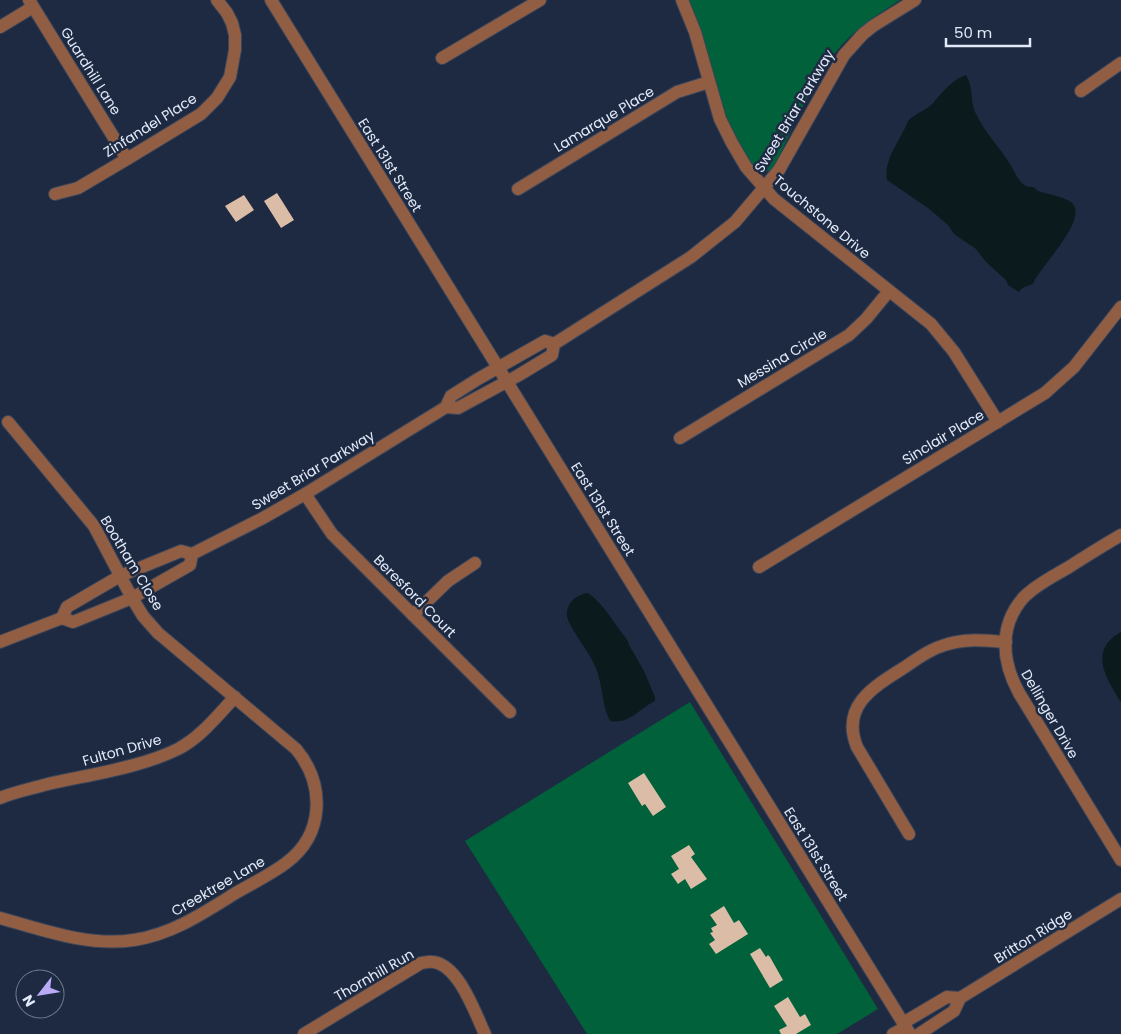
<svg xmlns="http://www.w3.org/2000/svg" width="1121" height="1034" viewBox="0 0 1121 1034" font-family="Poppins,sans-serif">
<rect width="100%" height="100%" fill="#1e2a41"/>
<g fill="#00613a">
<path d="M687 0H900C877 15 852 31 835 53 810 85 793 129 775 165L771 170 761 174 746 159 721 106 711 66Z"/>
<polygon points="690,702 878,1009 837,1034 587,1034 465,841"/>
</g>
<g fill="#0a1a1d">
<path d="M966 75C974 89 970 100 975 112 984 132 999 146 1010 164 1014 170 1017 179 1023 184 1026 187 1030 187 1034 187L1038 191C1044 193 1067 198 1071 202 1091 218 1039 267 1033 284L1022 288 1019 292 1008 285 1006 280 986 262 976 249 954 234 948 225 928 208 887 180C884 161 896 146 904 130 906 127 907 122 909 120 916 113 929 109 934 102 941 93 955 78 966 75Z"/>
<path d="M588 593C605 605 615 625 628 641L629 645 644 671 655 697V701C638 709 631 724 610 721 601 704 603 683 595 666 590 653 568 626 567 616 566 603 577 594 588 593Z"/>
<path d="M1121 632V702C1106 678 1088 650 1121 632Z"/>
</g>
<g fill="#dbbda7">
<polygon points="277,193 294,220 281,228 264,201"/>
<polygon points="244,195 254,210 236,222 225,206"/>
<polygon points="644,773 666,807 653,816 645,804 642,806 628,783"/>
<polygon points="689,845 695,854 691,857 707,879 691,889 685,879 678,884 671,874 679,869 671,856"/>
<polygon points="724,906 734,923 739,920 748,934 716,954 709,944 715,940 710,933 713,932 711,928 717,925 710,915"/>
<polygon points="760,948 766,957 768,955 770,957 783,980 770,988 750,954"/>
<polygon points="788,997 800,1017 805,1014 811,1025 796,1034 781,1034 779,1030 787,1026 774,1006"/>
</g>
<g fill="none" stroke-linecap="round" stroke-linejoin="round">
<g stroke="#39455b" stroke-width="14">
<g id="minor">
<polyline points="29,0 127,159"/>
<polyline points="271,0 910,1034"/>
<polyline points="682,0 695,32 720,119 732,143 746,167 774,199 931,324 954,352 998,422"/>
<polyline points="0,27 33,7"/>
<polyline points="442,58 540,0"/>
<polyline points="1081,91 1121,63"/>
<polyline points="518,189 677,92 709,82"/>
<polyline points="55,194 78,188 127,159 201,114 217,98 230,77 235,50 235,35 232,23 227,13 217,0"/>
<polyline points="446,407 458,408 519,375 552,355 554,344 691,257 735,222 779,170 844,55 863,34 873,26 915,0"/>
<polyline points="680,438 849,335 866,319 889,291"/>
<polyline points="305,494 332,534 510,712"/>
<path d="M1121 535C1104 545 1086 556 1069 567 1054 576 1037 584 1024 597 998 626 1002 662 1019 693L1121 860"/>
<polyline points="759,567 1045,393 1074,367 1121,307"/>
<polyline points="413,615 448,581 475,563"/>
<polyline points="62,618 73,622 132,598 190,565 192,554"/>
<polyline points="0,642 62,618 67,607 120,576 181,551 192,554 263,518 305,494 446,407 451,396 478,379 545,341 554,344"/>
<path d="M0 798C14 792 30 789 44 785 86 775 140 768 178 749 201 737 217 716 235 697"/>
<path d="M909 834 857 747C840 705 875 686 905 667 918 658 932 648 948 644 967 638 987 641 1006 642"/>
<path d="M0 918C43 930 89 947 134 940 172 934 202 914 234 894 251 884 270 875 286 863 325 834 325 784 296 749L158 633 143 616 132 598 94 526 8 422"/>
<polyline points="903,1023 947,997 960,998 1121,899"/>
<path d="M304 1034 421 963C424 963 429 961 433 962 459 965 475 1013 485 1034"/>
<polyline points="893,1034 906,1027"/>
<polyline points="919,1034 954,1011 960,998"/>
</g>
</g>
<use href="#minor" stroke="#915e43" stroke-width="12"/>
</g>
<g text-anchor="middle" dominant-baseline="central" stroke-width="5" stroke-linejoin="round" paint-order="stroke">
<g font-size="14" fill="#e2eafa" stroke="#1e2a41">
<text transform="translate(91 71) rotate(58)">Guardhill Lane</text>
<text transform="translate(794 111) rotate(-59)">Sweet Briar Parkway</text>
<text transform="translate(604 119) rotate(-31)">Lamarque Place</text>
<text transform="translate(150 125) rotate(-32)">Zinfandel Place</text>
<text transform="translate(390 165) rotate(58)">East 131st Street</text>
<text transform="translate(822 217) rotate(40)">Touchstone Drive</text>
<text transform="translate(782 358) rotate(-31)">Messina Circle</text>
<text transform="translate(943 437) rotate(-31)">Sinclair Place</text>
<text transform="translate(313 470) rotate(-31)">Sweet Briar Parkway</text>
<text transform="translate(603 509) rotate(58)">East 131st Street</text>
<text transform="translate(132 563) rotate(59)">Bootham Close</text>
<text transform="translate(415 596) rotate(45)">Beresford Court</text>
<text transform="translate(1050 714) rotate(60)">Dellinger Drive</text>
<text transform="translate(122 750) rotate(-16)">Fulton Drive</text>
<text transform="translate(816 854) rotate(58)">East 131st Street</text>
<text transform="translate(218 886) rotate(-30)">Creektree Lane</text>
<text transform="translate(1033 936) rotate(-32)">Britton Ridge</text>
<text transform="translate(374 975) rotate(-30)">Thornhill Run</text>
</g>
</g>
<g transform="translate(40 994) rotate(239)"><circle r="24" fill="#1e2a41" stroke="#6c778b"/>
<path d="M0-4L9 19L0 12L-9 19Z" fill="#b9aaf7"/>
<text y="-8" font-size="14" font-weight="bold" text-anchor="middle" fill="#e2eafa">N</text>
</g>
<path d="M946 38v8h84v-8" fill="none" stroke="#e2eafa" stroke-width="2.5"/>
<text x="954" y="38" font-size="15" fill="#e2eafa" stroke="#1e2a41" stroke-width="4" paint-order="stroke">50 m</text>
</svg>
